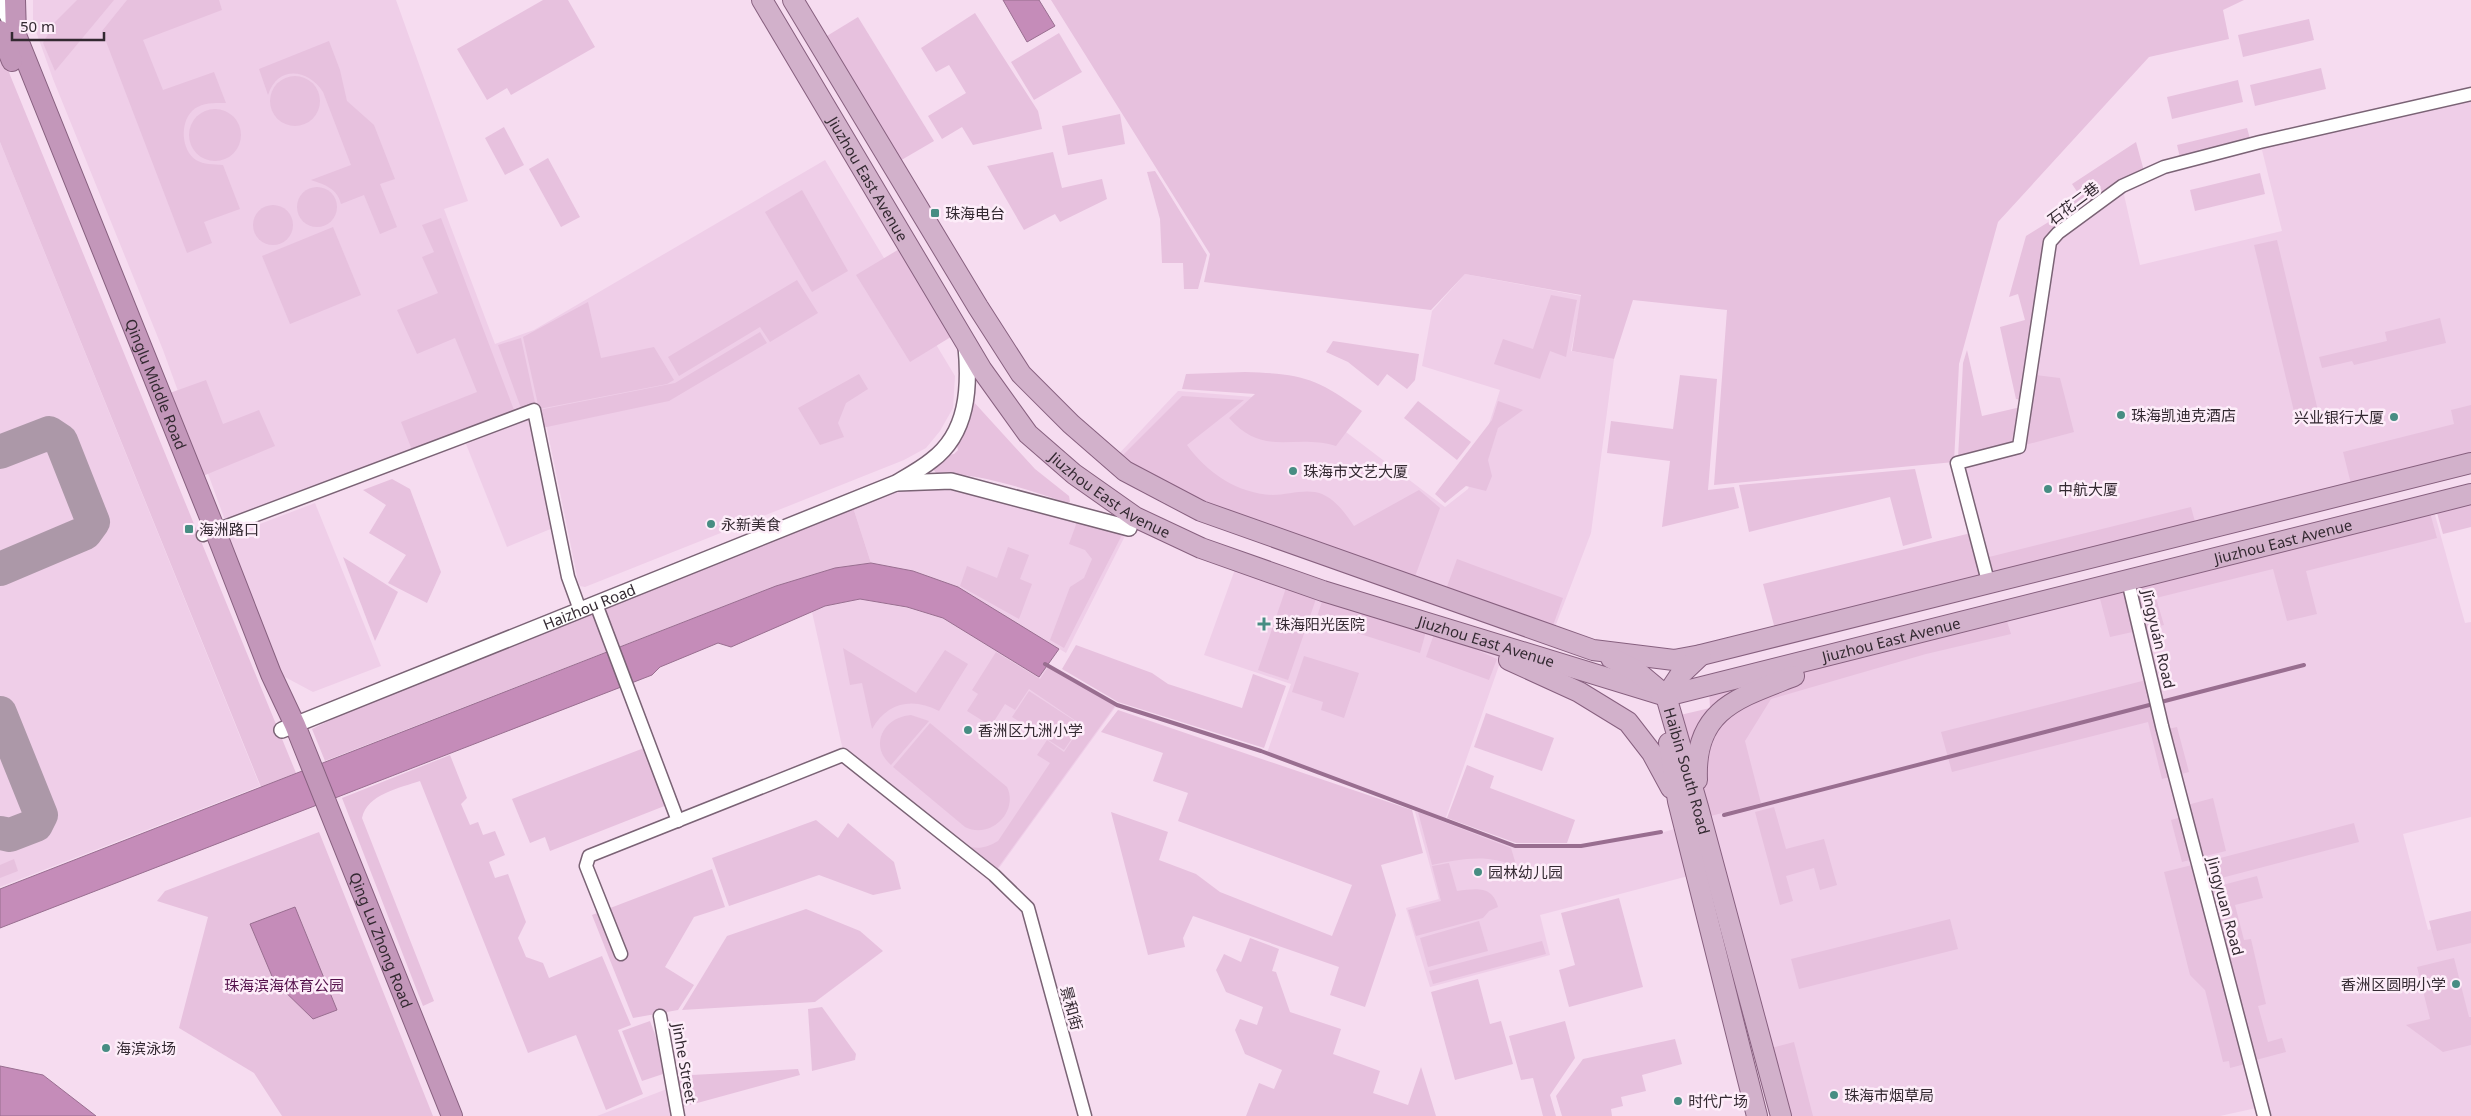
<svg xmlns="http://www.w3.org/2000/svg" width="2471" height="1116" viewBox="0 0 2471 1116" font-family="'Noto Sans','Noto Sans SC',sans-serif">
<rect width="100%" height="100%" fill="#f6dcf0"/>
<g fill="#efcee8">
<polygon points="33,0 396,0 468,201 444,209 495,344 534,330 825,160 955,376 953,408 940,431 926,448 904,460 585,587 580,586 578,581 543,409 226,523 163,350 53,79 33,23"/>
<polygon points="2471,93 2471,462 1989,585 1954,462 2017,446 2050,242 2122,186 2140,265 2282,231 2260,142"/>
<polygon points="0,142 260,786 0,887"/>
<polygon points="1465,274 1582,296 1571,351 1614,359 1591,533 1552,635 1113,460 1178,391 1305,401 1445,507 1468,489 1500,390 1422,366 1432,311"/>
<polygon points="530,419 553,528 507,547 466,444"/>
<polygon points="950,481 1129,528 1066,653 958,587 913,571 871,563 851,501 895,483"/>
<polygon points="315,503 381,666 313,692 283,676 226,537"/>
<polygon points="2432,504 2465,623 2471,622 2471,817 2403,834 2428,930 2471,919 2471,1116 2264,1116 2261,1107 2220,1116 1781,1116 1698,807 1715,716 1875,645"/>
<polygon points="1238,561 1433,625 1502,657 1445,820 1516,846 1581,847 1661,833 1684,826 1696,874 1540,915 1550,955 1430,987 1406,908 1439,899 1414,808 1267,753 1291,684 1204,655"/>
<polygon points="860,599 907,608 943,618 1039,677 1047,666 1117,705 994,875 844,755 812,612 825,606"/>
<polygon points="672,1087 677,1116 597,1116"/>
</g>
<g fill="#e7c1de">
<polygon points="77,0 114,0 55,71 43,43 55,22"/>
<path d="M127 0H219L222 10 143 40 163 90 214 72 226 103C215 103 201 102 192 111 180 123 181 150 196 160 204 165 213 164 223 165L240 209 204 222 212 243 187 253 102 31Z"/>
<polygon points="543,0 568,0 595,47 511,95 507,88 487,100 457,49"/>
<polygon points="1051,0 2244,0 2223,10 2229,39 2149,57 1998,222 1959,364 1954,462 1714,485 1727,310 1633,300 1614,359 1572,351 1581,295 1465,274 1431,310 1204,282 1210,254"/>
<polygon points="975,13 1038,111 1042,129 973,145 962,127 942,139 928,116 966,93 949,65 936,72 921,48"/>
<polygon points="858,17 934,141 898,162 822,39"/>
<polygon points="2309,19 2314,40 2243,57 2238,35"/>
<polygon points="1059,33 1082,72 1034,100 1011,62"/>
<path d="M329 41 340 70 347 101 374 125 395 179 380 184 397 227 380 234 364 195 341 204C337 188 325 185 311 180L351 165 323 92C308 69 278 65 268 95L259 69Z"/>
<polygon points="0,43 10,75 296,773 261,787 0,142"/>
<polygon points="2321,68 2326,89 2255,106 2250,85"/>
<circle cx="295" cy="101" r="25"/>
<polygon points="2238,80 2243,102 2172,119 2167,97"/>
<circle cx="215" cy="135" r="26"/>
<polygon points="1120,114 1125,144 1068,155 1062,126"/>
<polygon points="504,127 524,165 505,175 485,138"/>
<polygon points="2247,128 2253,149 2182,166 2177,145"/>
<polygon points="2136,142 2144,171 2054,230 2022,400 2016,399 2000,327 2025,320 2018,294 2009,297 2026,236 2055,218 2051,211 2078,193 2072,184"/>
<polygon points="1053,152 1062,188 1102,179 1107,199 1060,222 1055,214 1024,230 987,166"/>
<polygon points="548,158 580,217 561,227 529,169"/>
<polygon points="1155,171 1207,255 1198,289 1184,289 1183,263 1162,263 1160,219 1147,172"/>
<polygon points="2260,173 2265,194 2195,211 2190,190"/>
<circle cx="317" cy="207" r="20"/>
<polygon points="802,190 848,271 812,292 765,212"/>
<circle cx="273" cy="225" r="20"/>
<polygon points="441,218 514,410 412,450 401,422 477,392 455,338 417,354 397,310 438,293 422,257 434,252 422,225"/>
<polygon points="333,227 361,295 290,324 262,256"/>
<polygon points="2277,240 2320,419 2297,424 2254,245"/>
<polygon points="901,248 954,335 910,362 856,275"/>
<polygon points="797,280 818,313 770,342 760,327 679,376 668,357"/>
<polygon points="1551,295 1577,300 1566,357 1550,351 1540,379 1494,364 1503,339 1533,349"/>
<polygon points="588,302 601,358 654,347 674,380 667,384 539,409 523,337"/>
<polygon points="2440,318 2446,343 2354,365 2352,361 2322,368 2319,357 2387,341 2385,332"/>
<polygon points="760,332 767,343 669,401 542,428 539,410 675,383"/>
<polygon points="521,338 536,407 522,411 498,345"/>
<polygon points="1333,341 1419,354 1415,380 1407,389 1387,374 1378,386 1348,362 1326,352"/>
<polygon points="1967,350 1982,416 2021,407 2015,443 1958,458 1963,363"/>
<path d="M1245 372C1302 374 1315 377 1362 411L1336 446C1293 433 1264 458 1229 418L1255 394 1182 389 1186 374Z"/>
<polygon points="859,374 868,389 846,403 838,423 844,437 820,445 798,408"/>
<polygon points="1680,375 1717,379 1708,490 1734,487 1739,508 1662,527 1670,461 1607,453 1611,421 1673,429"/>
<polygon points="2035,375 2060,378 2074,432 2025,445"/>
<polygon points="206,380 223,424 259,410 275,446 198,478 167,394"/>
<path d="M1182 396 1244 400 1187 445C1207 473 1237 493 1272 495 1289 495 1306 488 1322 494 1336 500 1346 514 1354 526L1419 490 1440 508 1413 582 1204 508 1118 460Z"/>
<path d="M972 400 1035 469 1069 496 1070 502 1067 503C1023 488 982 474 936 473L933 469 948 455 954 454 958 450 956 442 971 416Z"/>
<polygon points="1418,401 1471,442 1457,460 1404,418"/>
<polygon points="1498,401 1523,410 1498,428 1488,460 1492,476 1486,491 1466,486 1445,503 1435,494 1492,420"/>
<polygon points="2471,405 2471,458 2352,488 2343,452 2454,424 2451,410"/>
<polygon points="1915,469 1932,538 1903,546 1890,497 1749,532 1739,485"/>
<polygon points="392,479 410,489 441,572 427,603 388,583 406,555 369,533 386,505 363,490"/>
<polygon points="2471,497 2471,527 2443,534 2435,506"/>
<polygon points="851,501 871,563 835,568 776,586 325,761 312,729 428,672"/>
<polygon points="2191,507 2197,529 1995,580 1989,557"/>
<polygon points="2429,509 2437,538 2306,571 2317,614 2287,621 2273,569 2156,598 2164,625 2110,637 2098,591"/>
<polygon points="1078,519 1124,531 1064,648 1050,640 1070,587 1084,578 1092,559 1085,550 1069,544"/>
<polygon points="1971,533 1983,582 1776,633 1763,584"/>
<polygon points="1008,547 1029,555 1020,579 1032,584 1019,619 960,586 967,566 997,578"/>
<polygon points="343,557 398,592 375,641"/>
<polygon points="1457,559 1563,598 1551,631 1445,592"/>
<polygon points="1287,585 1317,596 1288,680 1258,670"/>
<polygon points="1324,595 1427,628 1420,653 1316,620"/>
<polygon points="2005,615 2011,634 1926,654 1771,699 1745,741 1761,803 1703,818 1676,716 1710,708 1709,688"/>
<polygon points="1435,631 1497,659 1489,680 1426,657"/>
<polygon points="1076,645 1152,673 1168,684 1242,708 1253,674 1286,686 1264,748 1118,702 1062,669"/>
<path d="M843 648 916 693 945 650 968 664 939 711C913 697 887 702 872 729L862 683 850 685Z"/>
<path d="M996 652 1040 679 1048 667 1115 706 994 873 965 851 970 847C981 849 988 847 998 841L1050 763 1037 755 1047 740 1064 752 1082 725 1029 689 1015 710 1005 704 991 726 967 711 978 694 972 690Z"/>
<polygon points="1304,656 1359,673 1344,718 1321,710 1323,702 1292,692"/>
<polygon points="2154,678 2168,729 2177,727 2189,772 2162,779 2148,722 1952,772 1941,732"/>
<polygon points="1029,691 1081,725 1064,750 1012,717"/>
<polygon points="1118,710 1412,810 1423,853 1381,865 1396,915 1365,1007 1330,995 1339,967 1193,916 1183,938 1185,947 1148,955 1111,812 1168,832 1159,860 1196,874 1220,892 1332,936 1352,885 1178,821 1188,793 1153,781 1163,753 1101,732"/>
<polygon points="1486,713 1554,738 1542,771 1474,747"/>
<path d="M911 715 929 721 891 765C868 745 884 717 911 715Z"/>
<path d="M930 723 1007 787C1019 812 990 840 965 827L893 767Z"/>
<polygon points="644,748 667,805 550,851 545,837 530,843 512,799"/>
<path d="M450 755 467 798 461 804 470 825 478 822 483 835 495 831 505 855 489 862 495 878 508 874 526 922 518 938 526 957 543 963 549 978 602 956 631 1025 618 1030 643 1094 606 1110 576 1035 528 1053 420 781C400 788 367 794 362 818L434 1001 423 1006 342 798Z"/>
<polygon points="1467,765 1494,776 1490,788 1575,820 1567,843 1516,843 1447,818"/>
<polygon points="2213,798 2226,851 2182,862 2171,820 2182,817 2180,807"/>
<polygon points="1774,807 1786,849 1824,839 1837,885 1820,890 1814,868 1786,876 1793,901 1780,905 1755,812"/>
<path d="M1418 812 1511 848 1517 868C1490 853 1461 859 1432 865Z"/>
<polygon points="816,820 838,838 848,823 894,862 901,889 873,895 819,875 729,906 712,858"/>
<polygon points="2354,823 2359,842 2210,881 2205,862"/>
<polygon points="319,832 433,1116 282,1116 254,1073 179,1028 208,917 157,901 165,891"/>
<polygon points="14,859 18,871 0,878 0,865"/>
<path d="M1449 863 1457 891C1476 889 1492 885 1498 907L1489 911 1483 918 1416 936 1408 910 1441 901 1432 866Z"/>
<polygon points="2196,864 2249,1063 2230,1068 2229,1061 2223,1062 2205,990 2190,975 2164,872"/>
<polygon points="712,869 725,907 694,917 665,967 694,985 678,1010 633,1018 592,915"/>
<polygon points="2257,876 2263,898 2235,905 2244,940 2251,939 2266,1004 2258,1006 2268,1042 2282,1038 2286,1052 2252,1061 2207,889"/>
<polygon points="1619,898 1643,987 1569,1007 1559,970 1575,965 1561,913"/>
<polygon points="806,909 860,931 883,951 815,1002 682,1010 727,936"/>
<polygon points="2471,911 2471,943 2437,951 2429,921"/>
<polygon points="1950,919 1958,949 1799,989 1791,959"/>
<polygon points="1479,921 1488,951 1428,967 1420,938"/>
<polygon points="1250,938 1279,949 1272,971 1276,972 1290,1012 1341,1029 1333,1054 1380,1071 1373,1093 1408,1105 1421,1067 1436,1116 1246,1116 1259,1083 1274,1089 1282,1070 1245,1054 1235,1030 1240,1019 1257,1025 1263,1007 1226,992 1216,970 1224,954 1241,962"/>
<polygon points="1542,941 1546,954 1433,984 1429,971"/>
<polygon points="2454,958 2469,1017 2471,1017 2471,1045 2443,1052 2406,1025 2430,1019 2417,967"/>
<polygon points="1478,979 1490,1024 1501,1021 1513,1064 1455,1080 1431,992"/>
<polygon points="822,1007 856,1054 855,1060 812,1071 808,1009"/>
<polygon points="650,1021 669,1072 642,1081 622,1031"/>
<polygon points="1565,1021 1575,1058 1550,1095 1556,1116 1543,1116 1533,1078 1521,1080 1509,1036"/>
<polygon points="1675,1039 1682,1064 1642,1075 1646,1091 1621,1097 1623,1106 1611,1109 1612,1116 1562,1116 1556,1096 1583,1059"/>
<polygon points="1794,1042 1813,1116 1784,1116 1767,1049"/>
<polygon points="798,1069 800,1075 679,1108 674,1076"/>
</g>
<g fill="#c58cb9" stroke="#996e90">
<polygon points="1003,0 1039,0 1055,26 1027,42"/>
<polygon points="871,563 913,571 958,587 1059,649 1039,677 943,618 907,607 860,599 825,606 731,647 718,643 660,667 652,675 0,928 0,889 776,586 835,568"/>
<polygon points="295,907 337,1010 313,1019 274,981 250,924"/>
<polygon points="0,1066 43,1075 96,1116 0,1116"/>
</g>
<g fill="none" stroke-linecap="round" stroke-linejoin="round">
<g stroke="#996e90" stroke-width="4">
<polyline points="1045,664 1117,705 1261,751 1515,846 1581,846 1661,832"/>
<polyline points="1724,815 2304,665"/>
</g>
<g stroke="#ac98a8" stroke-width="34">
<polyline points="0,452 49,433 61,441 93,522 85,533 0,569"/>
<polyline points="0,713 41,815 36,825 10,835 0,833"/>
</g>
<g stroke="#7a6375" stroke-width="15">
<g id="minor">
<polyline points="203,535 534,410 568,577 580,610"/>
<polyline points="2128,581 2162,726 2264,1116"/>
<polyline points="1989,585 1957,463 2019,447 2050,242 2058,233 2122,186 2164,167 2260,142 2471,94"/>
<polyline points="596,604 678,821"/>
<polyline points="621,954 586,866 589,856 843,755 994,875 1028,908 1085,1116"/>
<polyline points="660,1016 678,1116"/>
</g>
</g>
<g stroke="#7a6375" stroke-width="18">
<g id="tertiary">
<polyline points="0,1 15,31"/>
<polyline points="897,483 951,481 1129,528"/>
<path id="s1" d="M282 730 896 483C908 476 921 469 932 460 968 433 970 387 966 346"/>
</g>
</g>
<g stroke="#87607f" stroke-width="22">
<g id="primary">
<path id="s2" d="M762 0 982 370 1028 434 1074 474 1135 517 1201 548 1323 591 1666 696 2471 494"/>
<polyline points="793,0 978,307 1021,374 1071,424 1125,471 1201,511 1593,650 1674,660 1701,655 2471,463"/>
<path id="s3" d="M1611 658 1635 670 1666 696 1698 807 1781 1116"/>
<polyline points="1509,660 1579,692 1628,722 1652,753 1671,788"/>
<polyline points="1666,696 1680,675 1701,655"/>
<polyline points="1669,743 1678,801 1757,1116"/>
<path d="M1697 780C1694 709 1738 698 1794 676"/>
</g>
</g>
<g stroke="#87607f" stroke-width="22">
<g id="trunk">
<path id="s4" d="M15 0 16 35 215 530 271 674 295 725 452 1116"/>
<polyline points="0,31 12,61"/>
</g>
</g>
<use href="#minor" stroke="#fff" stroke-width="12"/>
<use href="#tertiary" stroke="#fff" stroke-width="15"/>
<use href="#primary" stroke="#d2b1cb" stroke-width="20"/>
<use href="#trunk" stroke="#c397ba" stroke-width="20"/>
</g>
<g fill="#478d83" stroke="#fdedf9" stroke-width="2">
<rect x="930" y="208" width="10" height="10" rx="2.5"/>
<circle cx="2121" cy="415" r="5"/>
<circle cx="2394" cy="417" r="5"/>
<circle cx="1293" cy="471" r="5"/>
<circle cx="2048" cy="489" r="5"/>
<circle cx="711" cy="524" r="5"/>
<rect x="184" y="524" width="10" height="10" rx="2.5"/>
<path d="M1261.5 616.5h5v5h5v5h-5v5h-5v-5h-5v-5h5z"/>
<circle cx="968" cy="730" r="5"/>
<circle cx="1478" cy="872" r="5"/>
<circle cx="2456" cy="984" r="5"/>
<circle cx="106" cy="1048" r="5"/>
<circle cx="1834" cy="1095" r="5"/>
<circle cx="1678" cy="1101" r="5"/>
</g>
<g text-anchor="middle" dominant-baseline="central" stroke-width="5" stroke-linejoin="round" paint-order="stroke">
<g font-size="15" fill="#332931" stroke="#fdedf9">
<text stroke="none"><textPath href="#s2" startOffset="208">Jiuzhou East Avenue</textPath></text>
<text transform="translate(2073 203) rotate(-37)">石花二巷</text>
<text stroke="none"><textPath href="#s4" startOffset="411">Qinglu Middle Road</textPath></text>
<text stroke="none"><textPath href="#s2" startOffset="612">Jiuzhou East Avenue</textPath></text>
<text stroke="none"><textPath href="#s2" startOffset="1842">Jiuzhou East Avenue</textPath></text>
<text stroke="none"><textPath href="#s1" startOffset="331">Haizhou Road</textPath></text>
<text transform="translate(2159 639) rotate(77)">Jǐngyuán Road</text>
<text stroke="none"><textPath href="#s2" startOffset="1438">Jiuzhou East Avenue</textPath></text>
<text stroke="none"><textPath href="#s2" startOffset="1018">Jiuzhou East Avenue</textPath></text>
<text stroke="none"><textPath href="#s3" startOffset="145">Haibin South Road</textPath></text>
<text transform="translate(2226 906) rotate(75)">Jingyuan Road</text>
<text stroke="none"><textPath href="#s4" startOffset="1011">Qing Lu Zhong Road</textPath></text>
<text transform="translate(1072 1008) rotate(75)">景和街</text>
<text transform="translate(685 1063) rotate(80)">Jinhe Street</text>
</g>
<g font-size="15" fill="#332931" stroke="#fdedf9" text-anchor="start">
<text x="945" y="213">珠海电台</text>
<text x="2131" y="415">珠海凯迪克酒店</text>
<text x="2384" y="417" text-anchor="end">兴业银行大厦</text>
<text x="1303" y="471">珠海市文艺大厦</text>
<text x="2058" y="489">中航大厦</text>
<text x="721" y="524">永新美食</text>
<text x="199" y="529">海洲路口</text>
<text x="1275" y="624">珠海阳光医院</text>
<text x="978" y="730">香洲区九洲小学</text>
<text x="1488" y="872">园林幼儿园</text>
<text x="2446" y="984" text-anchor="end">香洲区圆明小学</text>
<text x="116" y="1048">海滨泳场</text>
<text x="1844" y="1095">珠海市烟草局</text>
<text x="1688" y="1101">时代广场</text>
</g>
<g font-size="15" fill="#54104b" stroke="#fdedf9">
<text x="284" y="985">珠海滨海体育公园</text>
</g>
</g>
<path d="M12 32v8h92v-8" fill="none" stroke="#332931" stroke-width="2.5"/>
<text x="20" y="32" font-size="15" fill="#332931" stroke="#fdedf9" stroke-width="4" paint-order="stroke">50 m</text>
</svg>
